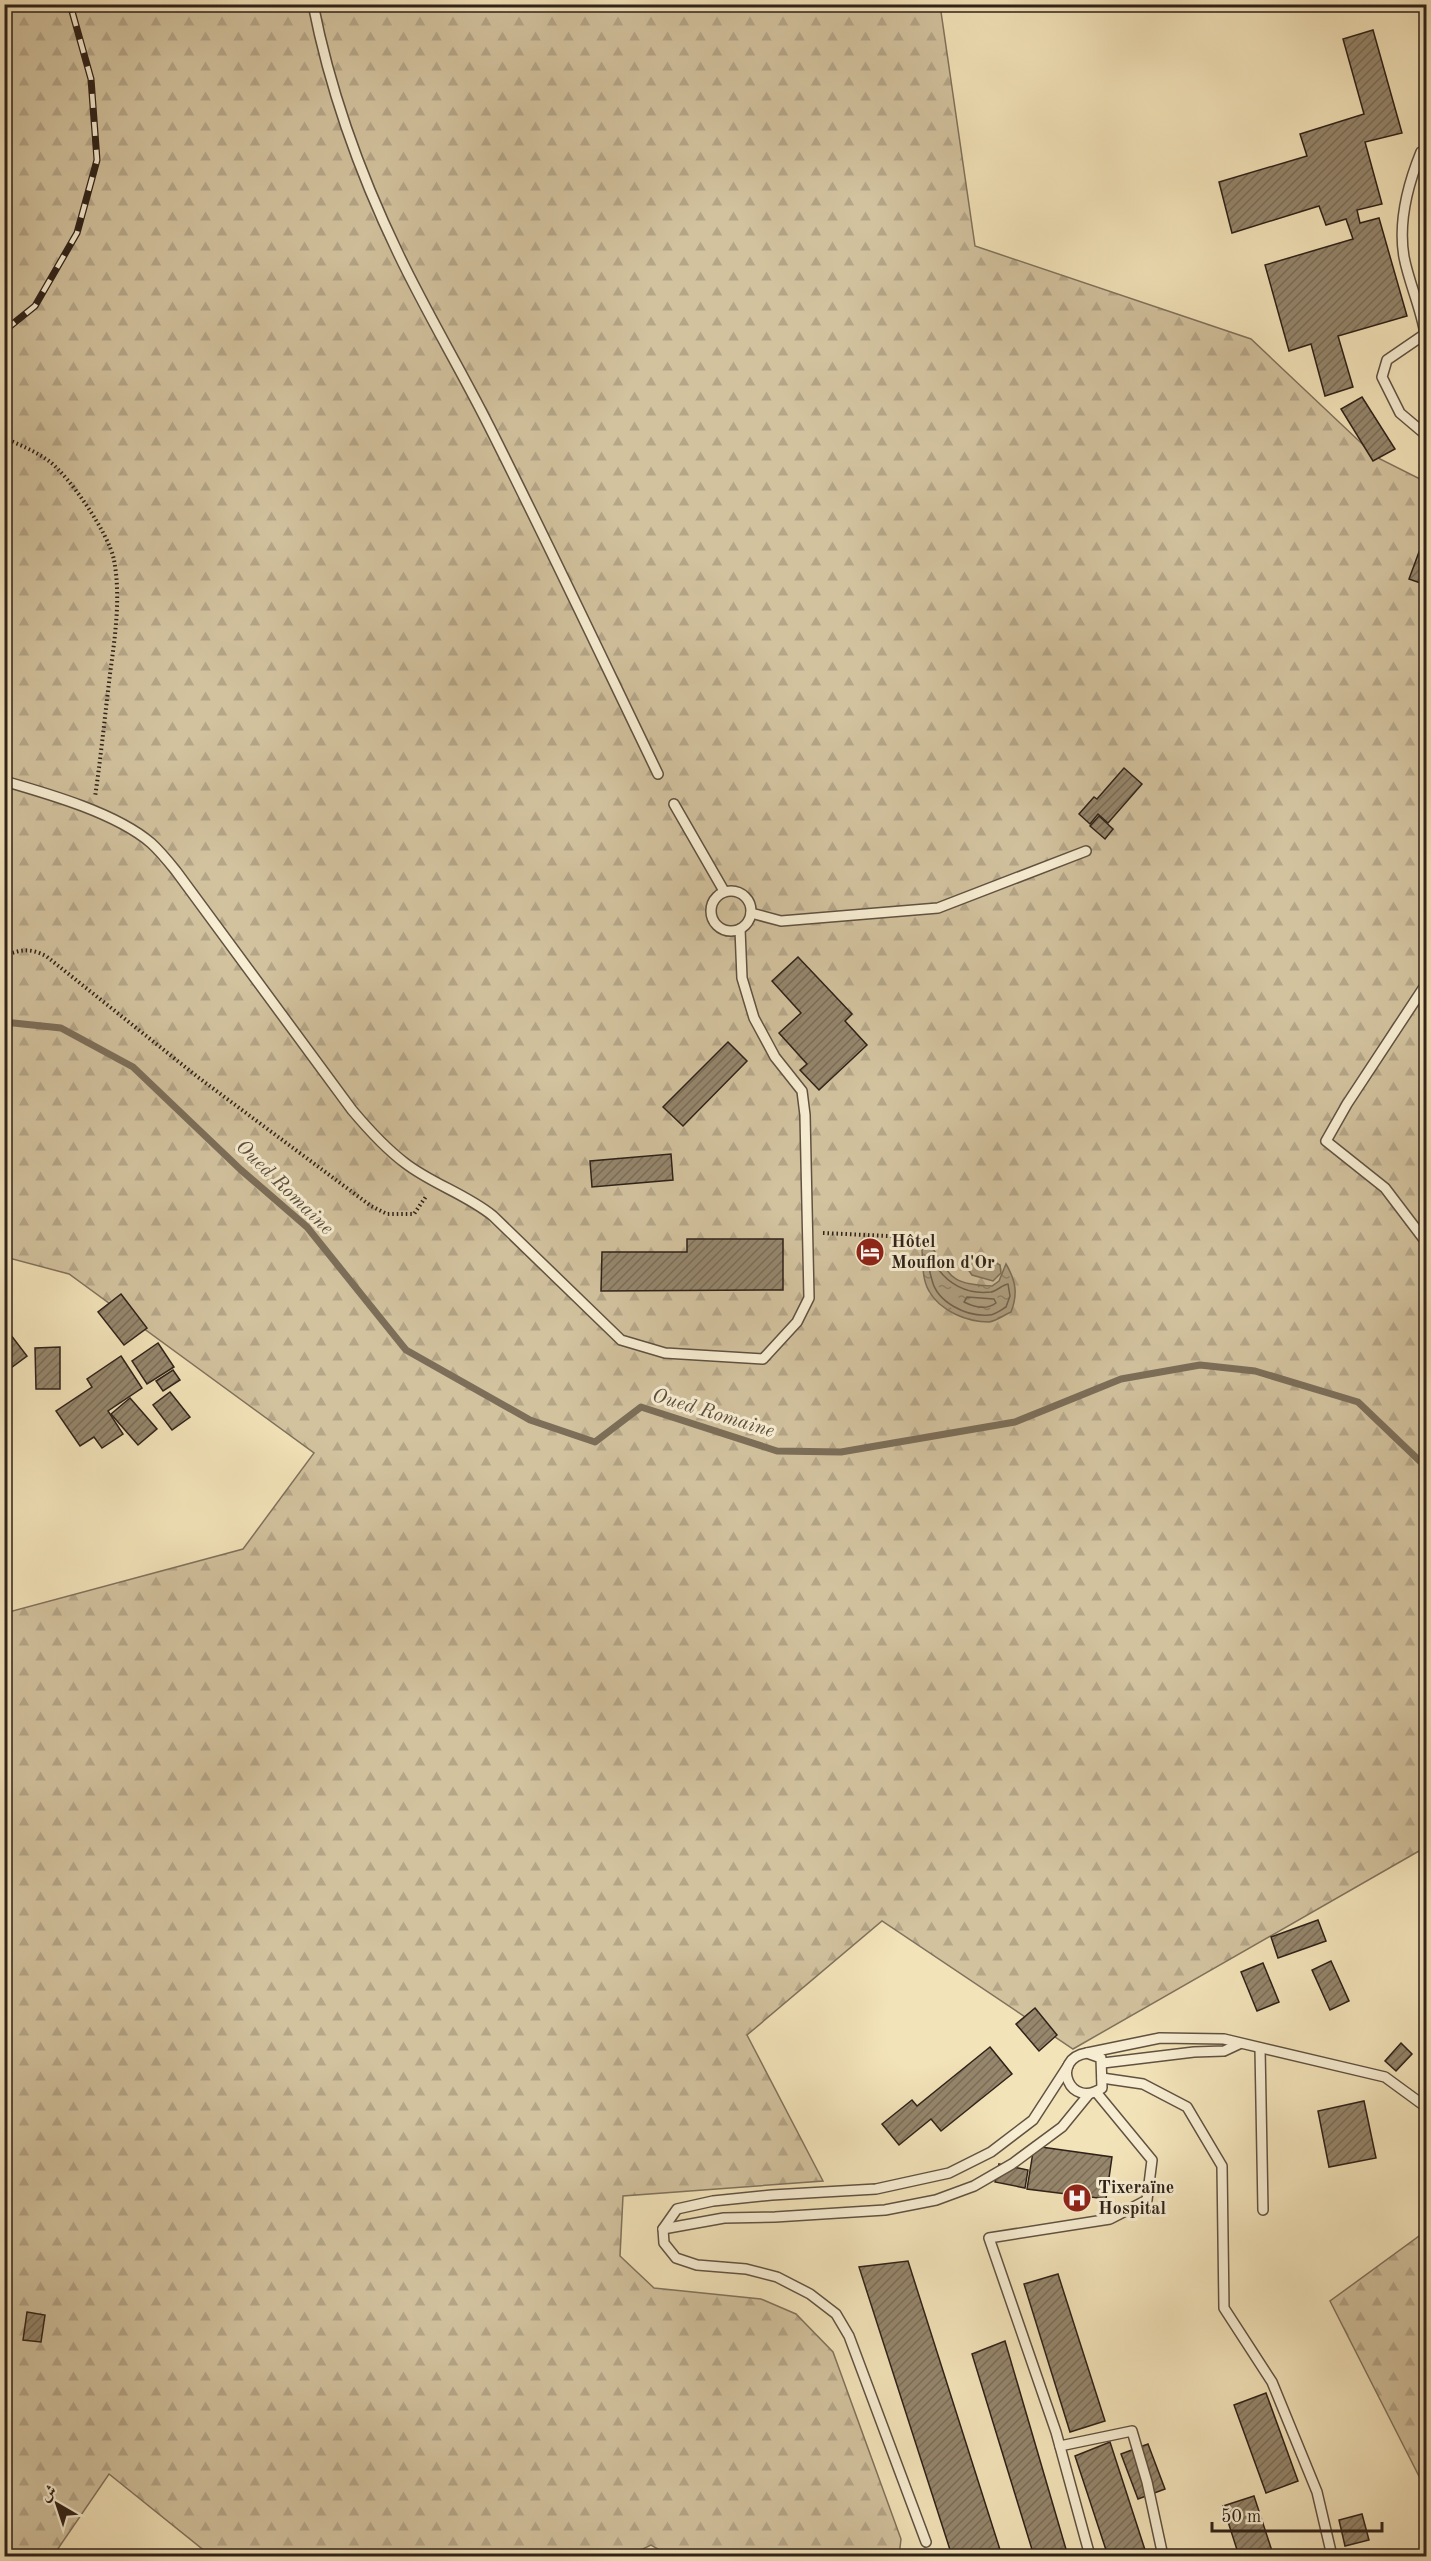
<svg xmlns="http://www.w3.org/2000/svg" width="1431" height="2561" viewBox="0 0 1431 2561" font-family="'Old Standard TT',Amiri,serif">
<defs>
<pattern id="forest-firs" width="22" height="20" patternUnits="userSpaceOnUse" patternTransform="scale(1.5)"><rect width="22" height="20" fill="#d2c29e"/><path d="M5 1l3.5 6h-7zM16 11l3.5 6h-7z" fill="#b5a688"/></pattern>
<pattern id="water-ripples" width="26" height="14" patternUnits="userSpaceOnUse" patternTransform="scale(1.5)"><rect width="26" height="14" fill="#b0a183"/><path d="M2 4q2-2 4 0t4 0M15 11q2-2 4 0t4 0" fill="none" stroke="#90836a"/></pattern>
<pattern id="building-hatch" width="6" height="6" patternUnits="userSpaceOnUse" patternTransform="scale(1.5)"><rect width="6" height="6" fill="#95866c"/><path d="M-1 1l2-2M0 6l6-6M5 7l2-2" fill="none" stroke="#7a6d58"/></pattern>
</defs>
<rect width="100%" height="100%" fill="#f3e3b9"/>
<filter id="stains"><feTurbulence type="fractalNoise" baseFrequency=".00333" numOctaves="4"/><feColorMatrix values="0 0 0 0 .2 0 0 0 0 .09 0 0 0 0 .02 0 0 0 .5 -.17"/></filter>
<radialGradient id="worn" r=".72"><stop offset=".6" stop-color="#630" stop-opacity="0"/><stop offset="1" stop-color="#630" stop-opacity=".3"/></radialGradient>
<g fill="url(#forest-firs)" stroke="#80725c" stroke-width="1.5">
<polygon points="5,5 940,5 975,246 1251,339 1376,457 1426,482 1426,1847 1073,2049 882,1921 747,2035 823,2181 623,2196 620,2256 654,2288 761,2299 796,2314 833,2352 901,2539 899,2556 670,2556 651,2545 628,2556 211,2556 109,2474 53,2556 5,2556 5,1613 243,1549 314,1453 69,1274 5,1257"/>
<polygon points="1426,2231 1426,2490 1330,2301"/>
</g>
<g fill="url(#water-ripples)" stroke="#7c6e59" stroke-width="1.5">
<path d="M927 1246 932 1247C951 1278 952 1285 992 1286L999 1281 1006 1264C1016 1281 1018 1294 1011 1312 1004 1315 996 1321 989 1322 967 1322 940 1311 929 1291 922 1280 923 1263 922 1250Z"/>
<polygon points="976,1257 990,1260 1000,1265 1001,1273 993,1281 972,1275 967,1268 967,1262"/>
</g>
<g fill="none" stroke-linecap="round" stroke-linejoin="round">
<g stroke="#70624e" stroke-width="1.5">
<path d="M931 1262 934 1263C946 1283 966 1295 991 1292 997 1291 1002 1285 1008 1284L1010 1296 1006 1307C1001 1310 995 1315 989 1315 966 1317 937 1302 932 1280 930 1273 928 1267 931 1262Z"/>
<path d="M967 1297 994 1299 996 1303C987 1310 974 1307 964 1302Z"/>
</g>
<polyline stroke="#7c6e59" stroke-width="7" points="4,1022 61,1028 133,1067 241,1170 307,1227 406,1350 530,1420 595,1442 641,1407 777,1451 841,1452 1015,1422 1121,1379 1200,1365 1255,1371 1358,1402 1426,1467"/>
</g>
<g fill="url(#building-hatch)" stroke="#2f2219" stroke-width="1.5">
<polygon points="1373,30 1402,133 1365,142 1382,204 1357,210 1360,223 1379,218 1407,316 1338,336 1353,387 1325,396 1311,344 1289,351 1265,265 1353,239 1346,219 1326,225 1319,206 1232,233 1219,182 1307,156 1300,134 1364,114 1343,39"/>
<polygon points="1362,397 1395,449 1373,461 1341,409"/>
<polygon points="1419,552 1426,555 1426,585 1409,579"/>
<polygon points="1124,768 1142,784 1108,823 1098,814 1090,824 1079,814 1094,797 1097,799"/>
<polygon points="1099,816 1113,829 1105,839 1090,826"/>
<polygon points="798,957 852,1014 845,1021 867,1045 819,1090 800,1070 807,1064 779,1033 801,1013 772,981"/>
<polygon points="728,1042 747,1061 683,1126 663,1107"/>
<polygon points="671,1154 673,1180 592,1187 590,1161"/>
<polygon points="687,1239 783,1239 783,1290 601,1291 602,1252 687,1252"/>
<polygon points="121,1294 147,1328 124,1345 98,1312"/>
<polygon points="4,1326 27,1356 4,1373"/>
<polygon points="158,1343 174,1367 147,1384 132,1361"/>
<polygon points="60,1347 60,1389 36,1389 35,1348"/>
<polygon points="121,1356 142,1388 108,1411 123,1434 102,1448 94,1437 80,1446 56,1411 92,1387 87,1379"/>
<polygon points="173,1370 180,1380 163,1391 156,1381"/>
<polygon points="170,1392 190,1417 172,1430 153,1405"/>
<polygon points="130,1398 157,1429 138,1445 111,1414"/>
<polygon points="1318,1920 1326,1941 1278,1958 1271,1937"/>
<polygon points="1331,1961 1349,2001 1330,2010 1312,1970"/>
<polygon points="1263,1963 1279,2002 1257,2011 1241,1972"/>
<polygon points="1035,2008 1057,2035 1039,2051 1016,2024"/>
<polygon points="1401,2043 1412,2054 1396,2071 1385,2061"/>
<polygon points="990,2047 1012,2074 941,2131 931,2119 899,2145 882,2124 912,2100 917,2106"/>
<polygon points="1364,2101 1376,2158 1329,2167 1318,2111"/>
<polygon points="1034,2146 1112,2157 1106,2199 1027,2189"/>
<polygon points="999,2164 1028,2170 1025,2188 995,2182"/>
<polygon points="908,2261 1002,2556 952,2556 859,2267"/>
<polygon points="1058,2274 1105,2421 1070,2432 1024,2284"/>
<polygon points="27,2312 45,2315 41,2342 23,2340"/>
<polygon points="1005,2341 1068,2556 1034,2556 972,2354"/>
<polygon points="1266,2393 1298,2481 1266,2493 1234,2405"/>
<polygon points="1110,2442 1147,2556 1108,2556 1075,2456"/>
<polygon points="1148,2444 1165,2489 1138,2499 1121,2454"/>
<polygon points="1254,2496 1272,2551 1254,2556 1239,2556 1223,2506"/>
<polygon points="1362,2514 1369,2540 1345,2546 1339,2520"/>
</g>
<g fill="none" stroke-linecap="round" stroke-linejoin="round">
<g stroke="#605241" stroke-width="12">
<g id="service">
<path d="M313 4C330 91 360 174 398 253 426 312 460 368 489 426 547 541 602 658 658 774"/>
<path d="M1421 152C1408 184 1398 222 1404 257 1409 283 1421 308 1425 334L1387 360 1382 377 1400 413 1426 435"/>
<path d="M4 781C49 794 116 813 151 843 160 851 168 861 176 871L352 1110C368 1129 385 1148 405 1163 432 1184 466 1194 493 1216L621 1340 665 1353 763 1359 797 1322 809 1298 805 1115 802 1091 775 1057 754 1018 742 978 740 929"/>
<polyline points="674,804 724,891"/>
<circle cx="731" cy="911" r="20"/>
<polyline points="751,913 781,921 938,908 1086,851"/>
<polyline points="1426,984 1347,1104 1326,1141 1385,1188 1426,1242"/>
<polyline points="1260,2048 1263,2210"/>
<polyline points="1087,2053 1160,2038 1224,2039 1385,2077 1426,2107"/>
<path d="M1087 2053 1101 2058 1102 2088C1070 2110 1049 2059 1087 2053Z"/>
<polyline points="1103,2063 1194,2052 1224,2051 1239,2044"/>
<polyline points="1102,2078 1143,2084 1187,2107 1222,2166 1224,2308 1272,2382 1317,2492 1332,2556"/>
<polyline points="663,2229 724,2218 775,2217 885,2210 936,2200 974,2186 1012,2164 1062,2127 1089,2094"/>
<polyline points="1060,2446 1132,2431 1147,2482 1163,2556"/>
<polyline points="926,2542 849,2336 836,2314 810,2294 777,2277 746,2269 697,2265 676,2258 664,2243 663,2229 677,2209 713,2201 772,2195 876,2189 949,2173 991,2152 1033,2120 1068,2066"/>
<polyline points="1090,2556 1056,2432 989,2238 1110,2219 1147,2200 1152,2160 1096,2092"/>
</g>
</g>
<g stroke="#2f2219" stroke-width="4" stroke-dasharray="1.5 3" stroke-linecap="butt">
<path d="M4 438C20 445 35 451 49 461 70 477 109 534 114 560 121 597 115 637 110 674 105 715 101 756 95 797"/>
<path d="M4 956C21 949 30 948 46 956L199 1078 371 1206 387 1214H414L427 1195"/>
<polyline points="823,1233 910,1237"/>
</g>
<use href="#service" stroke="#f7edd2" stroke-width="9"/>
<g stroke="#2f2219" stroke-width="7">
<polyline id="rail" points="4,331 35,306 77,233 97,160 91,79 70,4"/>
</g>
<use href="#rail" stroke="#f7edd2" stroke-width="4.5" stroke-dasharray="14" stroke-linecap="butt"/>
</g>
<defs>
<g id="hotel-disc" transform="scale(1.5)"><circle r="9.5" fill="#8f2418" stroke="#f7edd2"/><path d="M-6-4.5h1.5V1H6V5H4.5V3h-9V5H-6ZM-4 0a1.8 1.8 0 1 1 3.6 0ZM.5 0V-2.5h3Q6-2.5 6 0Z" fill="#fff"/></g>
<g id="hospital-disc" transform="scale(1.5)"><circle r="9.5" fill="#8f2418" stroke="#f7edd2"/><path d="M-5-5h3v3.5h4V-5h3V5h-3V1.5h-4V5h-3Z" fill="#fff"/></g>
</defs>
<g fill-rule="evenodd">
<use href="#hotel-disc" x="870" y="1252"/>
<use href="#hospital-disc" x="1077" y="2198"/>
</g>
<g text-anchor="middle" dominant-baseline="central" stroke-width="6" stroke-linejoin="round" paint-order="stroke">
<g font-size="18" font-weight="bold" fill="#2f2219" stroke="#f7edd2" text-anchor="start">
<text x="891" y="1242">Hôtel<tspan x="891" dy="21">Mouflon d'Or</tspan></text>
<text x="1098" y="2188">Tixeraïne<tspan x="1098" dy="21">Hospital</tspan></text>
</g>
<g font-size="20" font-style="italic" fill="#5c4e3e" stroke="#f7edd2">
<text transform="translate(284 1188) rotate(44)">Oued Romaine</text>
<text transform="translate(713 1414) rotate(17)">Oued Romaine</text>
</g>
</g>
<rect width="1431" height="2561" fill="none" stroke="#f3e3b9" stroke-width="24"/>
<rect x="6" y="6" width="1419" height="2549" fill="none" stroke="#2f2219" stroke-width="3"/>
<rect x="12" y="12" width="1407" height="2537" fill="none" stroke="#2f2219" stroke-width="1.5"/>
<g transform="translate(57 2504) rotate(321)" stroke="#f7edd2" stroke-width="4.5" paint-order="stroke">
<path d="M0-4.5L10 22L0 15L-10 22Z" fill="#2f2219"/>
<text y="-9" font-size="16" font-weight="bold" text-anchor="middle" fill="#2f2219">ش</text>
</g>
<path d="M1212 2522v9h170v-9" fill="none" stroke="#2f2219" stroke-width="3"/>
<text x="1221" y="2522" font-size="18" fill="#2f2219" stroke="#f7edd2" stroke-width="4.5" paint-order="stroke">50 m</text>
<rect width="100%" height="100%" filter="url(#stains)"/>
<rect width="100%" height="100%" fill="url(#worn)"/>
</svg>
